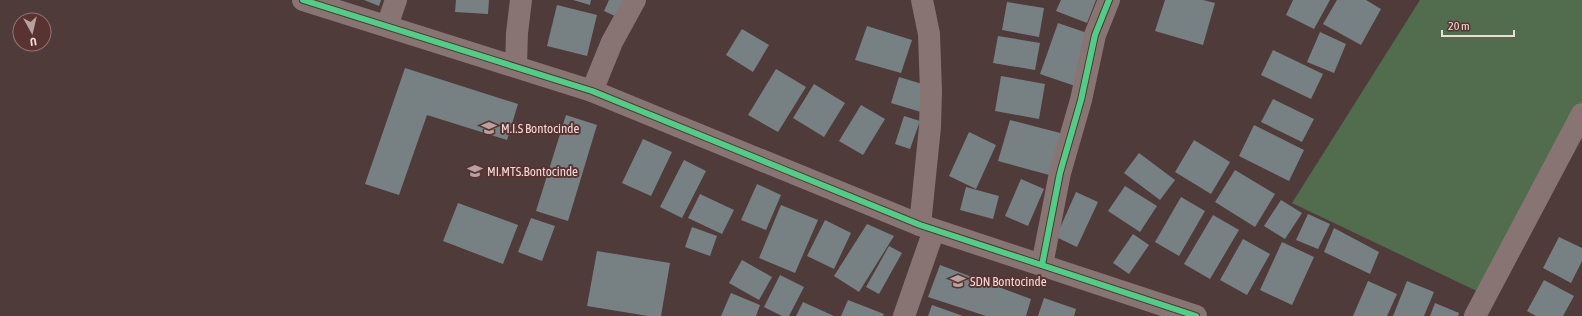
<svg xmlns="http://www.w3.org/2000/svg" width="1582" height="316" viewBox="0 0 1582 316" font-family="'Asap Condensed',sans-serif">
<rect width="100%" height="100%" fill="#4f3b3a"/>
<polygon fill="#526c4e" points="1420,0 1582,0 1582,120 1483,294 1292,203"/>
<g fill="#778183">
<polygon points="364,0 381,0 379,6"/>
<polygon points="456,0 489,0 488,14 455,12"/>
<polygon points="573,0 591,0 590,5"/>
<polygon points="609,0 640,0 630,23 604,11"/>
<polygon points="1061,0 1096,0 1087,23 1056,11"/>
<polygon points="1165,0 1203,0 1215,3 1203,45 1155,31"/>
<polygon points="1293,0 1330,0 1314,29 1286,15"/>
<polygon points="1337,0 1366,0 1381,9 1361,45 1323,24"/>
<polygon points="1007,2 1044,8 1039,37 1002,30"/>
<polygon points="557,5 597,15 587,56 547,46"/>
<polygon points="1058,23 1093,35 1075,86 1040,74"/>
<polygon points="867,26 912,40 901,73 855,60"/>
<polygon points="742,29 769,45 753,72 726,55"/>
<polygon points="1320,32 1346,44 1334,73 1307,62"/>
<polygon points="998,36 1040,43 1035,70 993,63"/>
<polygon points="1273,50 1323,74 1311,99 1261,75"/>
<polygon points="405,68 518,104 507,140 427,115 399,195 365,184"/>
<polygon points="776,69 806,87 778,132 748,115"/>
<polygon points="1001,76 1045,84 1039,119 995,111"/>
<polygon points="899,77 929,86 921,112 891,103"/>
<polygon points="814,84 845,103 824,137 793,118"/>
<polygon points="1273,99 1314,119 1302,142 1261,122"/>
<polygon points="861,105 885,119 863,155 839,141"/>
<polygon points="566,115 597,125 568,221 536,211"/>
<polygon points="904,116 920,121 910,149 895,144"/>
<polygon points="1010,120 1064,134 1053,176 998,161"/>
<polygon points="1254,125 1304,150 1289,181 1239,156"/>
<polygon points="969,132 996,145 976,189 949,176"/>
<polygon points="643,139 672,152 651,196 622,183"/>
<polygon points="1194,140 1230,162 1211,194 1175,172"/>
<polygon points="1139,153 1175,180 1160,200 1124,173"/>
<polygon points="684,160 706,171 682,218 660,207"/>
<polygon points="1235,170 1275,194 1255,227 1215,202"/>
<polygon points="1021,179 1044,189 1028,226 1005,216"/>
<polygon points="757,184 781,195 766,230 741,220"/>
<polygon points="1125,186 1157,206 1140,232 1108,211"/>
<polygon points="966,187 999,196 993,219 960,210"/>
<polygon points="1076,192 1098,202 1077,247 1056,237"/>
<polygon points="700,194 734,210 722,234 688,218"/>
<polygon points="1181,197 1205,211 1179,256 1155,242"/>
<polygon points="1281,200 1302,213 1285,239 1264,226"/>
<polygon points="458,203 518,225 503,264 443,241"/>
<polygon points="781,205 818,220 795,273 759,258"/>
<polygon points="1308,214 1330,224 1318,249 1296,240"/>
<polygon points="1213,215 1239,230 1210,279 1184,264"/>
<polygon points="531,218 555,226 542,261 518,252"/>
<polygon points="825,220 851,233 834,269 807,256"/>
<polygon points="867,224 894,236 859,292 834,276"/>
<polygon points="692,227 717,236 710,256 685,247"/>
<polygon points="1334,228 1379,252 1370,274 1324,252"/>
<polygon points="1133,234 1149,245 1129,274 1113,263"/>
<polygon points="1559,237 1582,248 1582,261 1571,283 1543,268"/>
<polygon points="1243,239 1270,254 1247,295 1220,280"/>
<polygon points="1282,242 1314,257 1292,305 1260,290"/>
<polygon points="889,246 902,253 879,294 866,287"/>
<polygon points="597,251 670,263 661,316 648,316 587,306"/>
<polygon points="742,260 772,277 759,300 729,283"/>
<polygon points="940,265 1031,299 1026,316 986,316 928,297"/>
<polygon points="780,275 804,287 789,316 782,316 764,307"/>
<polygon points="1544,280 1574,296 1563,316 1536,316 1527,311"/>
<polygon points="1368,281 1397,294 1387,316 1353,316"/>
<polygon points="1407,281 1434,292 1424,316 1393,316"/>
<polygon points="731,293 760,305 756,316 721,316"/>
<polygon points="1044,298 1076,309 1074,316 1038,316"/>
<polygon points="848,300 884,314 883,316 841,316"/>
<polygon points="803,302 834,316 796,316"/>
<polygon points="1435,303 1459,313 1458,316 1430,316"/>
<polygon points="932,305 963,316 928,316"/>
</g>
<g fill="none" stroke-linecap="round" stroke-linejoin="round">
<g stroke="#887573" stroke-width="22">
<polyline points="303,0 592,91 920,225 1196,316"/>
<polyline points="387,26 396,0"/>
<polyline points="516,66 517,33 521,0"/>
<polyline points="592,91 612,42 635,0"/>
<polyline points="920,225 930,127 931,91 929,34 922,0"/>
<polyline points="1042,265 1060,173 1081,100 1095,35 1109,0"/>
<polyline points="904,316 934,230"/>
<polyline points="1475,316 1582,114"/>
</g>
<g stroke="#583331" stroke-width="8">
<g id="cycleway">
<polyline points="303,0 592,91 920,225 1196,316"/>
<polyline points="1042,265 1060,173 1081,100 1095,35 1109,0"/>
</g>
</g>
<use href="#cycleway" stroke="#4dcf88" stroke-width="6"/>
</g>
<defs>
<g id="school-bare" transform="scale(1.2)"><path d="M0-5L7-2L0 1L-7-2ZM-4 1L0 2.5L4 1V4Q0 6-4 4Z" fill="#b8a2a0" stroke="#583331" stroke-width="2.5" paint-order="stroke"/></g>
</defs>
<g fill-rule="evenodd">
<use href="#school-bare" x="489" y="128"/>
<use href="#school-bare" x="475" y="171"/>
<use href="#school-bare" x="958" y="281"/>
</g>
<g text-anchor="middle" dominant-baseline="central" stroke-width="4" stroke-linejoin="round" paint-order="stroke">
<g font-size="13" fill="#f1d9d7" stroke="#583331" text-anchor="start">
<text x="501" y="128">M.I.S Bontocinde</text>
<text x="487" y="171">MI.MTS.Bontocinde</text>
<text x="970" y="281">SDN Bontocinde</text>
</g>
</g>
<g transform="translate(32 32) rotate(172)"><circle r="19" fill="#583331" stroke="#957573"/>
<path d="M0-3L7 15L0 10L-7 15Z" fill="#b8a2a0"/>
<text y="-6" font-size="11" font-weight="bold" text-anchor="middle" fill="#f1d9d7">U</text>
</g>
<path d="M1442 30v6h72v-6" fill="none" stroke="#f1d9d7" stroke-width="2"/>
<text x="1448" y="30" font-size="12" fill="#f1d9d7" stroke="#583331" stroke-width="3" paint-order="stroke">20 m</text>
</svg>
